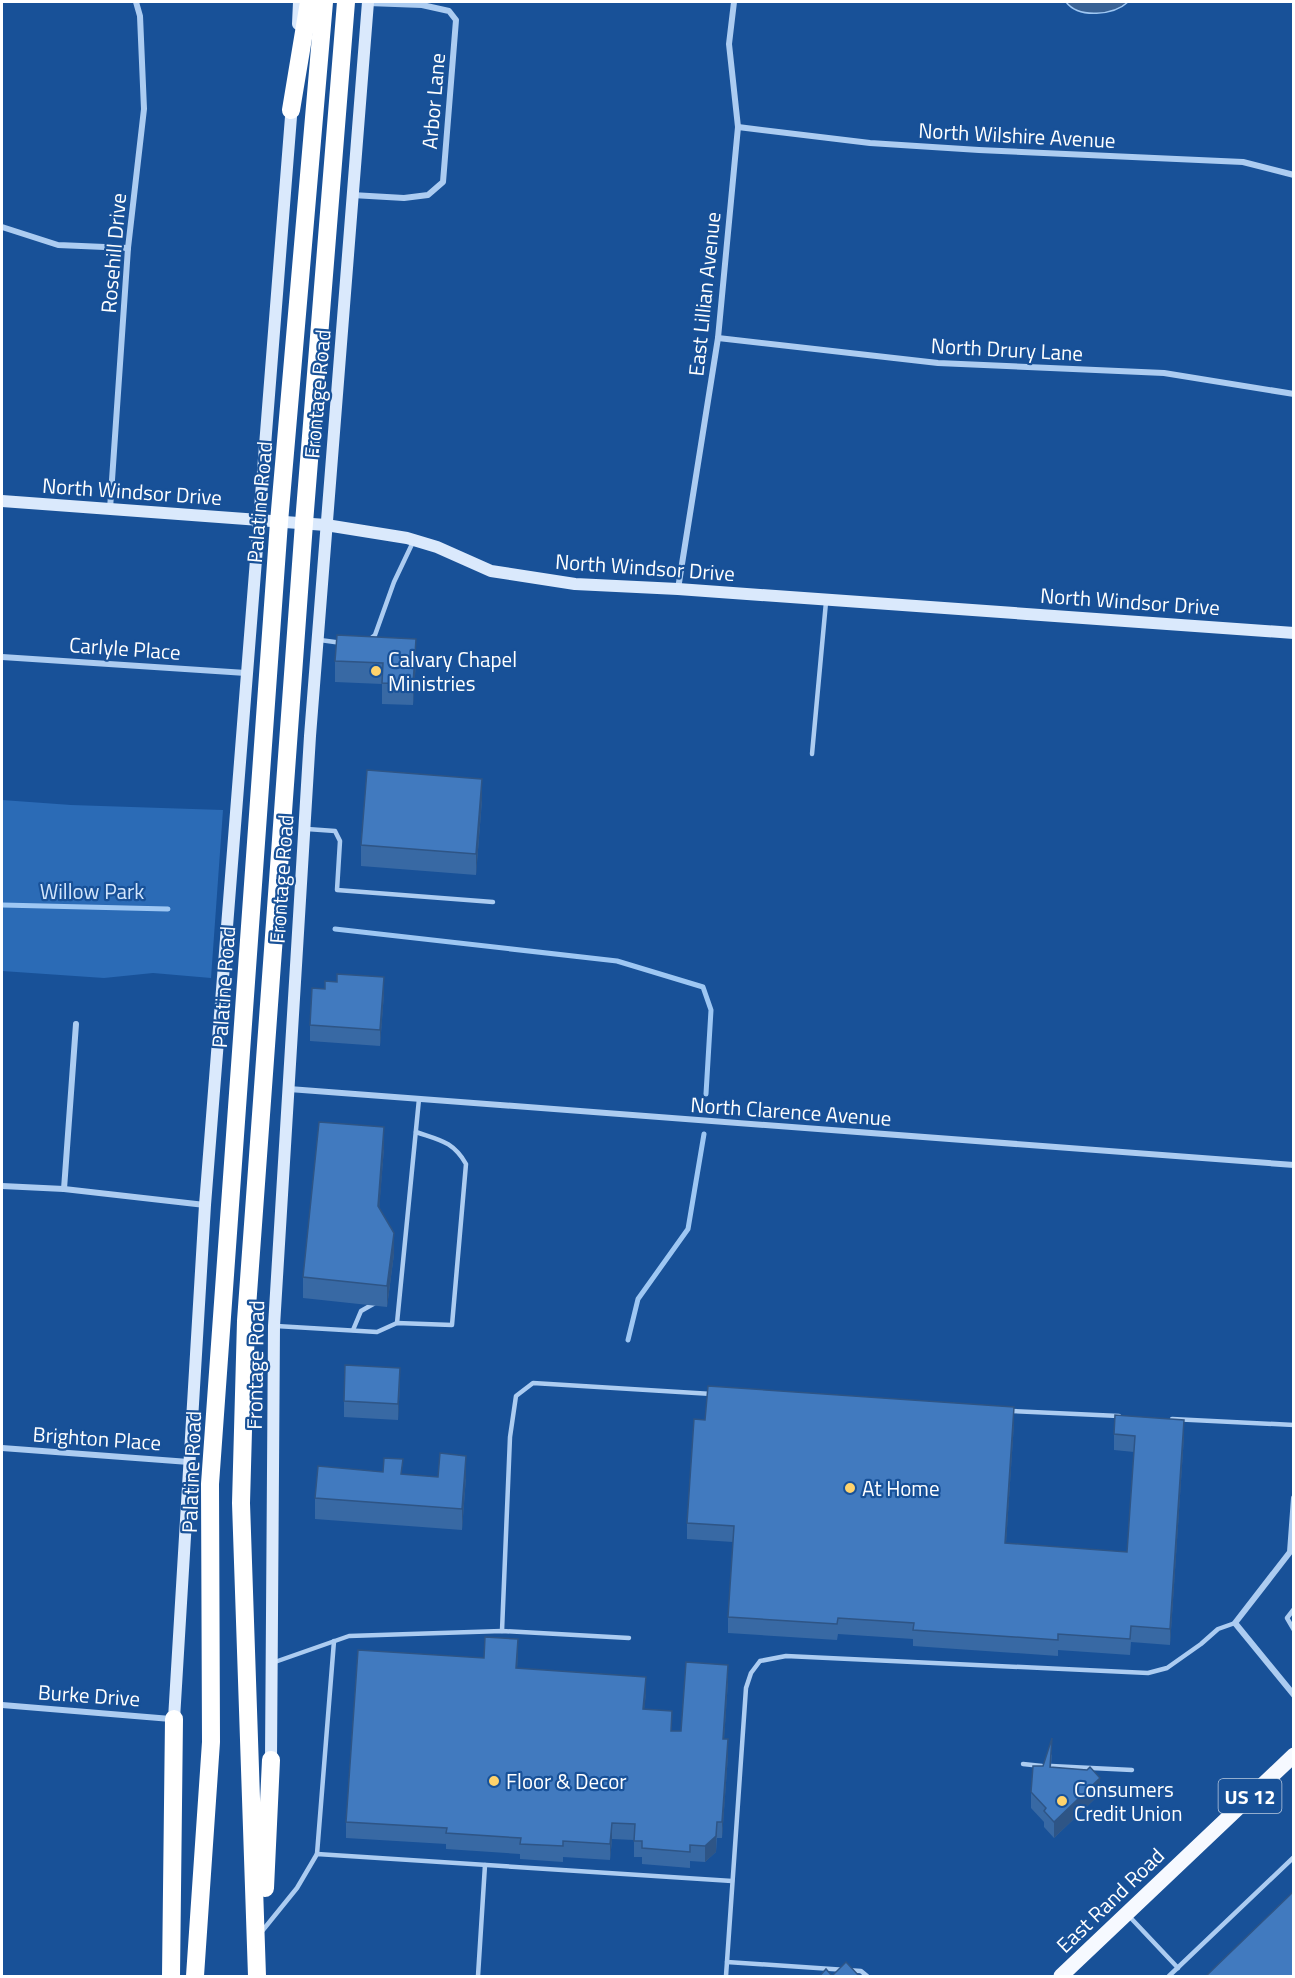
<svg xmlns="http://www.w3.org/2000/svg" width="1295" height="1978" viewBox="0 0 1295 1978" font-family="'Titillium Web',sans-serif">
<rect width="100%" height="100%" fill="#185198"/>
<polygon fill="#2b6bb6" points="2,800 71,805 223,810 211,978 153,973 104,978 2,971"/>
<path fill="#386194" stroke="#9ec7f3" stroke-width="1.5" d="M1066 2H1128C1114 15 1079 19 1066 2Z"/>
<g fill="none" stroke-linecap="round" stroke-linejoin="round">
<g stroke="#9ec7f3" stroke-width="5">
<polyline points="2,905 168,909"/>
<polyline points="335,929 617,961 703,987 711,1010 706,1094"/>
<polyline points="628,1340 638,1299 688,1229 704,1134"/>
</g>
<g stroke="#acccf1" stroke-width="4.5">
<polyline points="320,640 342,643"/>
<polyline points="369,640 375,635 394,582 413,542"/>
<polyline points="812,754 826,602"/>
<polyline points="307,829 335,831 340,841 337,890 493,902"/>
<polyline points="397,1323 419,1099"/>
<path d="M276 1326 377 1332 397 1323 452 1325 466 1164C453 1141 439 1140 416 1132"/>
<polyline points="353,1330 361,1311 375,1303"/>
<polyline points="1011,1411 1119,1416"/>
<polyline points="1172,1419 1294,1425"/>
<polyline points="1294,1609 1287,1618 1294,1630"/>
<polyline points="502,1631 510,1437 516,1396 533,1383 712,1394"/>
<polyline points="272,1663 349,1636 502,1631 629,1638"/>
<polyline points="1023,1764 1042,1766"/>
<polyline points="1051,1766 1132,1770"/>
<polyline points="317,1854 334,1641"/>
<polyline points="1128,1915 1178,1968"/>
<polyline points="263,1930 297,1888 317,1854 732,1881"/>
<polyline points="727,1962 861,1971 867,1976"/>
<polyline points="478,1976 485,1865"/>
<polyline points="726,1976 746,1688 751,1673 760,1661 786,1656 1148,1673 1167,1668 1201,1644 1218,1629 1235,1623"/>
<polyline points="1169,1976 1294,1857"/>
</g>
<g stroke="#acccf1" stroke-width="6">
<polyline points="738,127 870,143 979,150 1243,162 1294,175"/>
<polyline points="352,195 404,198 428,195 443,182 456,20 449,11 422,5 368,3"/>
<polyline points="2,227 58,245 128,248"/>
<polyline points="718,338 938,363 1164,373 1294,394"/>
<polyline points="110,509 128,248 144,109 140,16 136,2"/>
<polyline points="678,589 718,338 738,127 729,44 734,2"/>
<polyline points="2,657 246,673"/>
<polyline points="289,1089 1294,1165"/>
<polyline points="2,1186 64,1189 205,1205"/>
<polyline points="64,1189 76,1024"/>
<polyline points="2,1448 189,1462"/>
<polyline points="1294,1498 1290,1552 1235,1623 1294,1695"/>
<polyline points="2,1705 171,1719"/>
</g>
<g stroke="#dae9fc" stroke-width="12">
<polyline points="298,24 299,2"/>
<polyline points="2,501 326,525 407,538 437,547 491,571 575,584 678,589 1294,633"/>
<polyline points="174,1719 205,1205 292,104"/>
<polyline points="271,1760 274,1326 310,736 368,2"/>
</g>
<polyline stroke="#f6f9ff" stroke-width="15" points="1061,1976 1294,1755"/>
<g stroke="#fff" stroke-width="18">
<polyline points="291,110 309,2"/>
<polyline points="265,1888 271,1760"/>
<polyline points="171,1976 174,1719"/>
<polyline points="195,1976 211,1742 210,1484 279,522 324,2"/>
<polyline points="257,1976 241,1503 246,1321 304,523 346,2"/>
</g>
</g>
<g fill="#3869a4">
<polygon points="335,661 416,661 413,705 382,704 382,684 335,682"/>
<polygon points="482,800 476,875 361,866 361,845"/>
<polygon points="384,993 380,1046 310,1041 310,1025"/>
<polygon points="384,1148 379,1208 394,1254 387,1307 303,1298 303,1277"/>
<polygon points="400,1384 398,1420 344,1417 344,1401"/>
<polygon points="705,1420 1014,1423 1006,1543 1127,1552 1134,1452 1114,1450 1114,1434 1184,1436 1170,1645 1131,1642 1130,1655 1058,1650 1058,1656 913,1646 913,1639 838,1634 837,1640 728,1633 728,1617 733,1542 687,1539 687,1523"/>
<polygon points="403,1474 438,1477 466,1477 462,1530 315,1519 315,1498"/>
<polygon points="518,1655 517,1668 646,1693 644,1709 672,1731 681,1731 728,1681 724,1739 728,1755 722,1838 717,1838 716,1852 705,1862 690,1861 690,1868 642,1864 642,1857 634,1857 634,1840 612,1839 610,1860 563,1857 563,1862 520,1859 520,1854 446,1849 446,1844 346,1838 346,1822 484,1658"/>
<polygon points="1052,1754 1051,1767 1100,1794 1054,1838 1044,1827 1044,1822 1031,1808 1031,1792 1043,1766"/>
</g>
<g fill="#2e5586">
<polygon points="416,639 416,661 413,705 413,684"/>
<polygon points="482,779 482,800 476,875 476,854"/>
<polygon points="384,977 384,993 380,1046 380,1030"/>
<polygon points="384,1127 384,1148 378,1227 378,1206"/>
<polygon points="394,1233 394,1254 387,1307 387,1286"/>
<polygon points="400,1368 400,1384 398,1420 398,1404"/>
<polygon points="1014,1407 1014,1423 1005,1559 1005,1543"/>
<polygon points="1184,1420 1184,1436 1170,1645 1170,1629"/>
<polygon points="466,1456 466,1477 462,1530 462,1509"/>
<polygon points="518,1639 518,1655 516,1684 516,1668"/>
<polygon points="728,1665 728,1681 723,1755 723,1739"/>
<polygon points="646,1677 646,1693 643,1725 643,1709"/>
<polygon points="728,1739 728,1755 722,1838 722,1822"/>
<polygon points="1100,1778 1100,1794 1054,1838 1054,1822"/>
<polygon points="717,1822 716,1852 705,1862 705,1846"/>
<polygon points="612,1823 612,1839 610,1860 610,1844"/>
</g>
<g fill="#417abf" stroke="#2e5586" stroke-width="1.5">
<polygon points="337,635 416,639 413,684 382,683 383,663 335,661"/>
<polygon points="367,770 482,779 476,854 361,845"/>
<polygon points="337,974 384,977 380,1030 310,1025 312,988 325,989 325,981 337,982"/>
<polygon points="319,1122 384,1127 378,1206 394,1233 387,1286 303,1277"/>
<polygon points="345,1365 400,1368 398,1404 344,1401"/>
<polygon points="708,1386 1014,1407 1005,1543 1127,1552 1135,1436 1114,1434 1115,1415 1184,1420 1170,1629 1131,1626 1130,1639 1058,1634 1058,1640 913,1630 914,1623 838,1618 837,1624 728,1617 734,1526 687,1523 694,1419 705,1420"/>
<polygon points="440,1453 466,1456 462,1509 315,1498 318,1466 383,1472 384,1458 403,1459 401,1474 438,1477"/>
<polygon points="485,1637 518,1639 516,1668 646,1677 643,1709 672,1711 671,1731 681,1731 686,1662 728,1665 723,1739 728,1739 722,1822 717,1822 716,1836 705,1846 690,1845 690,1852 642,1848 642,1841 634,1841 635,1824 612,1823 610,1844 563,1841 563,1846 520,1844 521,1838 446,1833 447,1828 346,1822 358,1650 484,1658"/>
<polygon points="1052,1738 1050,1767 1087,1770 1090,1767 1100,1778 1054,1822 1044,1811 1046,1808 1031,1792 1033,1766 1043,1766"/>
<polygon points="1293,1892 1293,1977 1205,1977"/>
<polygon points="846,1962 860,1977 819,1977 826,1969 832,1976"/>
</g>
<g fill="#ffd36c" stroke="#185198" stroke-width="2">
<circle cx="376" cy="671" r="6"/>
<circle cx="850" cy="1488" r="6"/>
<circle cx="494" cy="1781" r="6"/>
<circle cx="1062" cy="1801" r="6"/>
</g>
<g text-anchor="middle" dominant-baseline="central" stroke-width="4.5" stroke-linejoin="round" paint-order="stroke">
<rect fill="#185198" stroke="#bacbe0" stroke-width="1.5" x="1218.5" y="1779" width="63" height="34" rx="4.5"/>
<g font-size="20" font-weight="bold" fill="#fff">
<text x="1250" y="1796">US 12</text>
</g>
<g font-size="21" fill="#fff" stroke="#185198">
<text transform="translate(433 101) rotate(-85)">Arbor Lane</text>
<text transform="translate(1017 135) rotate(3)">North Wilshire Avenue</text>
<text transform="translate(113 253) rotate(-85)">Rosehill Drive</text>
<text transform="translate(704 294) rotate(-84)">East Lillian Avenue</text>
<text transform="translate(1007 349) rotate(3)">North Drury Lane</text>
<text transform="translate(317 394) rotate(-85)">Frontage Road</text>
<text transform="translate(132 491) rotate(4)">North Windsor Drive</text>
<text transform="translate(259 502) rotate(-85)">Palatine Road</text>
<text transform="translate(645 567) rotate(4)">North Windsor Drive</text>
<text transform="translate(1130 601) rotate(4)">North Windsor Drive</text>
<text transform="translate(125 648) rotate(4)">Carlyle Place</text>
<text transform="translate(281 879) rotate(-86)">Frontage Road</text>
<text transform="translate(223 987) rotate(-86)">Palatine Road</text>
<text transform="translate(791 1111) rotate(4)">North Clarence Avenue</text>
<text transform="translate(255 1365) rotate(-89)">Frontage Road</text>
<text transform="translate(97 1438) rotate(4)">Brighton Place</text>
<text transform="translate(191 1472) rotate(-88)">Palatine Road</text>
<text transform="translate(89 1695) rotate(4)">Burke Drive</text>
<text transform="translate(1110 1900) rotate(-44)">East Rand Road</text>
</g>
<g font-size="21" fill="#fff" stroke="#185198" text-anchor="start">
<text x="388" y="659">Calvary Chapel<tspan x="388" dy="24">Ministries</tspan></text>
<text x="862" y="1488">At Home</text>
<text x="506" y="1781">Floor &amp; Decor</text>
<text x="1074" y="1789">Consumers<tspan x="1074" dy="24">Credit Union</tspan></text>
</g>
<g font-size="21" fill="#d3e6fc" stroke="#185198">
<text x="92" y="891">Willow Park</text>
</g>
</g>
<rect width="1295" height="1978" fill="none" stroke="#ffffff" stroke-width="6"/>
</svg>
